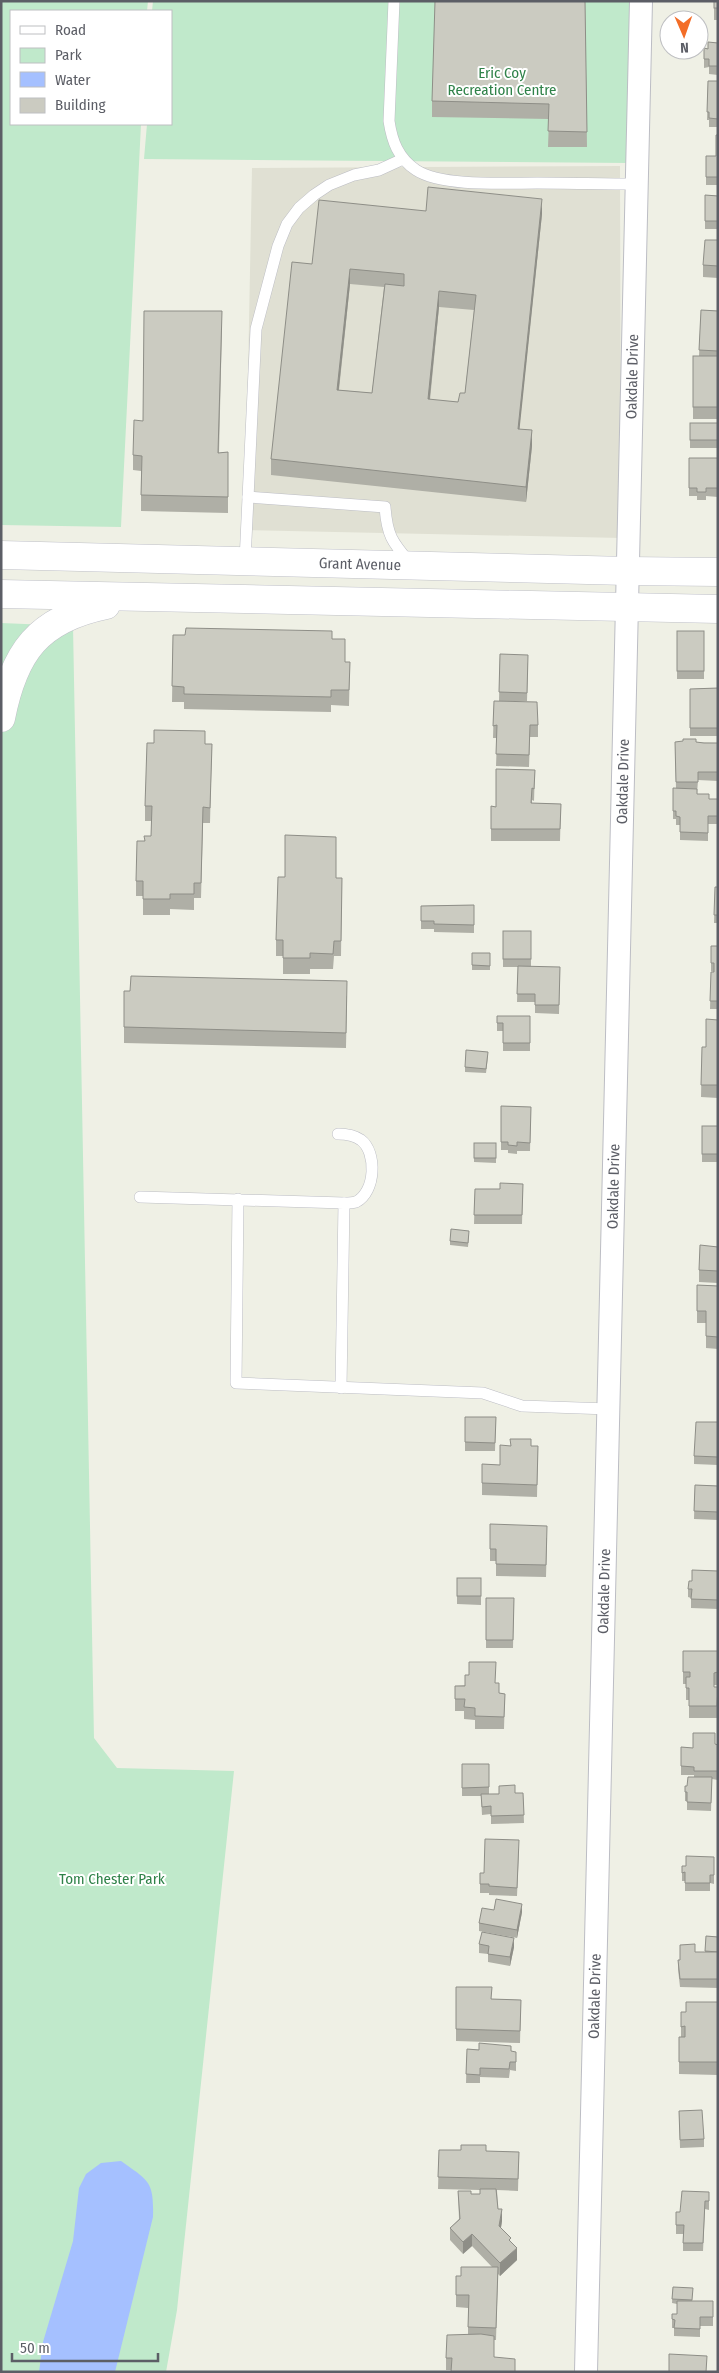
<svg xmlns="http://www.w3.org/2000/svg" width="719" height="2373" viewBox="0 0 719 2373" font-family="'Fira Sans Condensed',sans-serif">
<rect width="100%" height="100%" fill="#eff0e5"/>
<polygon fill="#e0e0d3" points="620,166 621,538 245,530 252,168"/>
<g fill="#c0e9cb">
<polygon points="1,1 148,1 147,11 11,11 11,124 141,124 121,527 1,525"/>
<polygon points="153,1 632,1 628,163 144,159 147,124 171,124 171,11 152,11"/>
<polygon points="1,623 73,626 94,1738 117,1768 234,1771 177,2310 166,2372 1,2372"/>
</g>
<path fill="#a5c0ff" d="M121 2161C149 2181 154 2181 153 2217L115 2372H39L43 2342 73 2241 79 2188 86 2174 101 2163Z"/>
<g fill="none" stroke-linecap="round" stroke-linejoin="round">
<g stroke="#bcbdc4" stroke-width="12">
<g id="service">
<path d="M394 1 389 121C392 141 398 158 416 170 442 187 506 183 537 183 570 183 603 184 636 184"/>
<path d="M248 497 385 507C387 535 392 542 410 563"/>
<polyline points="245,561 256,329 278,246 287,224 299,208 314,195 329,185 354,175 379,170 403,159"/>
<path d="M338 1134C346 1134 354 1135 361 1140 377 1152 376 1192 356 1202 353 1203 348 1203 344 1203"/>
<polyline points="140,1197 344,1203 341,1388"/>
<polyline points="238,1199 236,1383 483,1393 522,1406 609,1409"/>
</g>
</g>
<g stroke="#bcbdc4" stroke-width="24">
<g id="minor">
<path id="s1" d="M586 2372 641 1"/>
</g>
</g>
<g stroke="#bfc0c8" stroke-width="29">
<g id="secondary">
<path id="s2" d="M1 555 627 571 718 572"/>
<polyline points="1,594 718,609"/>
<path d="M1 718C14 652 38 619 106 605"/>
</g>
</g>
<use href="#service" stroke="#fff" stroke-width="11"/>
<use href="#minor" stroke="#fff" stroke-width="22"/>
<use href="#secondary" stroke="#fff" stroke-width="28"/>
</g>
<g fill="#afafa6" fill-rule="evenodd">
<polygon points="585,1 587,147 548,147 549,119 432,117 432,101"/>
<rect x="714" y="1" width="4" height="19"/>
<polygon points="718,43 718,75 709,74 709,67 704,68 704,48 708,49"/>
<polygon points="708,81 718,81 718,127 709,127 709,120 707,120"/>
<polygon points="718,135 718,185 706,185 706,156 716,156"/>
<polygon points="705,195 718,196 718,229 705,229"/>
<path d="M426 211 542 214 519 429 532 446 526 502 271 475V459L312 264ZM350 284 384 287 372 393 339 390ZM439 307 474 310 465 393 458 402 430 400Z"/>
<polygon points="718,240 718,278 703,277 703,265"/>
<polygon points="701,310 718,311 718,419 693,419 693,356 699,356"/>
<polygon points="222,327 219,453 228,452 228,513 141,511 141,471 133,470 133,455 143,421"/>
<rect x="690" y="423" width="28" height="25"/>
<polygon points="689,458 718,458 718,497 706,496 706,500 697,500 697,496 689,496"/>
<rect x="677" y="631" width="27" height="48"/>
<polygon points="173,635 332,639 345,662 350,662 349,706 331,705 331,712 184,709 184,702 172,702"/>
<polygon points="500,654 528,663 527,701 499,701"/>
<polygon points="718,688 718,736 690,736 690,689"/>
<polygon points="494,701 538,725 538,737 530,737 529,767 496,766 497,738 493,738"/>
<polygon points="675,742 718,743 718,781 698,780 697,794 709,799 718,799 718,824 708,824 708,841 680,840 680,825 676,825 676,819 673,819 673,788 676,789"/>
<polygon points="205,744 212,744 210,823 203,823 201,898 194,898 194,910 170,909 170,915 143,915 143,896 136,896 136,881 144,841 151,836 152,821 145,821 145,806"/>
<polygon points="535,770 534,801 532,800 532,803 561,804 560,841 491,841 491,806 496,807"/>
<polygon points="336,878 342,878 341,956 334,956 333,969 310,969 310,974 283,974 283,956 276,956 276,940"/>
<polygon points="715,887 718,887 718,923 714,923"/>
<polygon points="474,905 474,933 434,932 434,929 421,929 421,906"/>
<polygon points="503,931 531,931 531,967 560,967 559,1014 535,1013 535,1002 517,1002 518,967 503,967"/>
<polygon points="711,946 718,946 718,1009 710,1009 711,972 714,972 711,971"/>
<rect x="472" y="953" width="18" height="17"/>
<polygon points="124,991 347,996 346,1048 124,1043"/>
<polygon points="497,1016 530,1016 530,1051 503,1051 503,1031 497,1031"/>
<polygon points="718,1020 718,1098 701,1097 702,1047 706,1047"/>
<polygon points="488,1056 486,1073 465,1072 465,1067"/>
<polygon points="501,1106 531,1107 530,1151 517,1151 517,1154 508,1153 508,1150 501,1150"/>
<rect x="702" y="1126" width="16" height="36"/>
<polygon points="474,1143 496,1143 496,1163 474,1162"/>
<polygon points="523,1184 522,1224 474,1224 475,1189 500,1189"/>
<polygon points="469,1235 468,1247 450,1245 450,1241"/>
<polygon points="718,1247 718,1283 699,1282 699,1270"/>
<polygon points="697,1285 718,1286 718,1349 706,1348 706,1323 697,1323"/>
<polygon points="465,1417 496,1417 495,1451 465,1451"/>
<polygon points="718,1422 718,1465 694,1464 694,1456"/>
<polygon points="531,1446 538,1446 537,1497 482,1495 482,1464 500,1465"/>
<polygon points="695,1485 718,1486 718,1520 694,1519"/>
<polygon points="490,1524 547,1538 546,1577 496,1576 496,1561 490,1561"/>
<polygon points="718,1571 718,1609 691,1608 691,1598 688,1597 688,1589 692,1581"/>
<polygon points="457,1578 481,1578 481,1605 457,1604"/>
<polygon points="486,1598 514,1598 513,1648 486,1648"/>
<polygon points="683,1651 718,1651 718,1685 714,1685 714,1687 718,1687 717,1718 689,1718 689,1700 686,1700 686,1684 683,1684"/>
<polygon points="496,1683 499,1693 505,1694 504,1729 475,1729 475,1720 464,1719 464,1711 455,1711 455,1686"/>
<polygon points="715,1744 718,1745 718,1780 712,1779 711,1811 687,1810 687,1801 685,1801 685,1786 687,1786 694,1777 694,1775 681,1775 681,1747 693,1748"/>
<polygon points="462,1764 489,1764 489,1794 523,1793 524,1823 491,1824 491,1814 482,1815 481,1796 462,1796"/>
<polygon points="519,1849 517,1896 489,1895 489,1893 480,1893 480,1873 484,1873"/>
<polygon points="714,1857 714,1884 710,1883 710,1891 685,1891 685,1881 682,1881 682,1866 686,1866"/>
<polygon points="494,1910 522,1912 517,1938 479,1931 479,1923"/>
<polygon points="706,1936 718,1937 718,1988 680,1987 678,1969 678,1960 680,1960 695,1952 705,1952"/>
<polygon points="479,1944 514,1947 510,1966 488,1962 488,1954 479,1953"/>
<polygon points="456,1987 492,1999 521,2000 520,2043 456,2041"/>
<polygon points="718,2002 718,2075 679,2074 679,2037 681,2037 681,2012 686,2012"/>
<polygon points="467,2049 516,2052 516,2071 510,2070 509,2078 480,2077 480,2083 466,2083"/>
<polygon points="679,2111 704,2139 704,2147 680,2148"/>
<polygon points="439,2150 519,2152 518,2191 497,2190 498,2209 502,2221 501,2228 511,2242 517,2260 500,2276 498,2274 496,2340 494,2340 451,2370 446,2370 446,2358 468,2334 468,2308 456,2307 456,2276 461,2276 492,2267 472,2246 463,2254 450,2240 450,2228 459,2219 458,2191 471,2194 480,2194 480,2190 438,2189"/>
<polygon points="709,2192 709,2210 705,2209 703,2251 683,2251 683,2234 676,2234 676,2212 680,2212"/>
<polygon points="673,2287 693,2301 713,2301 713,2326 700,2326 700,2337 674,2336 674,2328 672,2328 672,2314 677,2314 677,2304 672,2303"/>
</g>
<g fill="#8e8e87">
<polygon points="542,199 542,214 518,444 518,429"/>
<polygon points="350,269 350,284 337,405 337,390"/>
<polygon points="439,291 439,307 428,415 428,399"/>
<polygon points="532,430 532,446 526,502 526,487"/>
<polygon points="522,1904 522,1912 517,1938 517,1930"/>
<polygon points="514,1938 514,1947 510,1966 510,1957"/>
<polygon points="502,2209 502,2221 499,2238 499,2226"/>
<polygon points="472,2234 472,2246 463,2254 463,2242"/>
<polygon points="517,2248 517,2260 500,2276 500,2263"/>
</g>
<g fill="#cbcbc1" stroke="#8e8e87" fill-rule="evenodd">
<polygon points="435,1 585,1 587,132 548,131 549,104 432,101"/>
<rect x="714" y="1" width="4" height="7"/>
<polygon points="708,42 718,43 718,66 709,66 709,59 704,59 704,48 708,49"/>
<polygon points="708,81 718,81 718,119 709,118 709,112 707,112"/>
<polygon points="716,135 718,135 718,177 706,177 706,156 716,156"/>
<path d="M428 187 542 199 518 429 532 430 526 487 271 459 292 262 312 264 319 200 426 211ZM350 269 404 274V286L385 284 372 393 337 390ZM439 291 476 295 465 393H460L458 402 428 399Z"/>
<polygon points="705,195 718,196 718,221 705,221"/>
<polygon points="705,240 718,240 718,266 703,265"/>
<polygon points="701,310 718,311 718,351 699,350"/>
<polygon points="144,311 222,311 218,453 228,452 228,497 141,495 142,456 133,455 134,420 143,421"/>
<rect x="693" y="356" width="25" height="51"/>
<rect x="690" y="423" width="28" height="17"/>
<polygon points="689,458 718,458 718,488 706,488 706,492 697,492 697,488 689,488"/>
<polygon points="186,628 332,631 332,639 345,639 345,662 350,662 349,690 331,690 331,697 184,694 184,687 172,686 173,635 185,635"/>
<rect x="677" y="631" width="27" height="40"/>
<polygon points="500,654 528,655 527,693 499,692"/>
<polygon points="718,688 718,728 690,728 690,689"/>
<polygon points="494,701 537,702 538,725 530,725 529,755 496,754 497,725 493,726"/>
<polygon points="154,730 205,731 205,744 212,744 210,808 203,807 201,883 194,883 194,894 170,894 170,899 143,899 143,881 136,881 137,841 145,841 144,836 151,836 152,806 145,806 147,743 154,743"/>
<polygon points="683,739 696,739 696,742 704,743 718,743 718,772 698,772 698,782 676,782 675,742 683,741"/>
<polygon points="496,769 535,770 534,789 532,788 531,803 561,804 560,829 491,829 491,806 496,807"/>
<polygon points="673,788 697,789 697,794 709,794 709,799 718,799 718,816 708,816 708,833 680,832 680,817 676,816 676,811 673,811"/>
<polygon points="285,835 336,837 336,878 342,878 341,941 334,941 333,954 310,953 310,958 283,958 283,940 276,940 278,877 285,877"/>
<polygon points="715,887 718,887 718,915 714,915"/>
<polygon points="474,905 474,925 434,924 434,921 421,921 421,906"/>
<rect x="503" y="931" width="28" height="28"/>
<polygon points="711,946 718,946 718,1001 710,1001 711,972 714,972 714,963 711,963"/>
<polygon points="472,953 490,953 490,966 472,965"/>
<polygon points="518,966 560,967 559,1005 535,1005 535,994 517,994"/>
<polygon points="131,976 347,981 346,1033 124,1027 124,991 130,991"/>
<polygon points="497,1016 530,1016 530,1043 503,1043 503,1023 497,1023"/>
<polygon points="706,1019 718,1020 718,1085 701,1085 702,1047 706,1047"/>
<polygon points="466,1050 488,1052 486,1069 465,1067"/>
<polygon points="501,1106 531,1107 530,1143 517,1142 517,1146 508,1145 508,1142 501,1142"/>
<rect x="702" y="1126" width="16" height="28"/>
<rect x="474" y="1143" width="22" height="15"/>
<polygon points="500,1183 523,1184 522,1215 474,1215 475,1189 500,1189"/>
<polygon points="451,1229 469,1231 468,1243 450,1241"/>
<polygon points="700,1245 718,1247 718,1271 699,1270"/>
<polygon points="697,1285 718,1286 718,1337 706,1336 706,1311 697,1311"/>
<polygon points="465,1417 496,1417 495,1443 465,1442"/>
<polygon points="696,1422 718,1422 718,1457 694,1456"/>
<polygon points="510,1439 531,1439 531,1446 538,1446 537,1485 482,1483 482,1464 500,1465 500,1445 511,1446"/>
<polygon points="695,1485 718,1486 718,1512 694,1511"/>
<polygon points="490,1524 547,1526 546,1565 496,1564 496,1549 490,1549"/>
<polygon points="692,1570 718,1571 718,1600 691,1599 692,1589 688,1589 689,1581 692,1581"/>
<rect x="457" y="1578" width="24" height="18"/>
<polygon points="486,1598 514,1598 513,1640 486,1640"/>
<polygon points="683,1651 718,1651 718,1672 714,1673 714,1687 718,1687 717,1706 689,1706 689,1688 686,1688 686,1677 690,1677 690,1672 683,1672"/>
<polygon points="469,1662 496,1662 495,1683 499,1683 499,1693 505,1694 504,1717 475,1716 475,1708 464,1707 465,1699 455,1699 455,1686 465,1686 465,1675 469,1675"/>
<polygon points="693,1733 715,1733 715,1744 718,1745 718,1771 694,1771 694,1767 681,1766 681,1747 693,1748"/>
<polygon points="462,1764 489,1764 489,1787 462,1788"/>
<polygon points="688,1777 712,1777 711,1803 687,1802 687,1792 685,1792 685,1786 687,1786"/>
<polygon points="515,1785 515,1793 523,1793 524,1815 491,1816 491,1806 482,1807 481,1794 499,1794 499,1786"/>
<polygon points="485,1839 519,1840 517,1888 489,1886 489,1884 480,1884 480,1873 484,1873"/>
<polygon points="686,1856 714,1857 714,1875 710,1875 710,1883 685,1883 685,1872 682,1873 682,1866 686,1866"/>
<polygon points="496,1899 522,1904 517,1930 479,1923 482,1908 494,1910"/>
<polygon points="482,1932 514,1938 510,1957 488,1954 489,1946 479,1944"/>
<polygon points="706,1936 718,1937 718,1952 705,1951"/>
<polygon points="695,1944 695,1952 718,1952 718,1979 680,1979 678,1960 680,1960 680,1945"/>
<polygon points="456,1987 492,1987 491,1999 521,2000 520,2031 456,2029"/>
<polygon points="686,2002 718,2002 718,2062 679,2062 679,2037 685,2037 685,2026 681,2027 681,2012 686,2012"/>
<polygon points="479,2043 511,2046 511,2051 516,2052 516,2062 510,2062 509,2069 480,2068 480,2075 466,2074 467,2049 479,2050"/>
<polygon points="702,2110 704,2139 680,2140 679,2111"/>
<polygon points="461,2145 486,2145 486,2151 519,2152 518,2179 438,2177 439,2150 461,2150"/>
<polygon points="480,2189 496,2189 498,2209 502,2209 499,2226 511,2238 509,2240 517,2248 500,2263 472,2234 463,2242 450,2228 460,2219 458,2191 471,2191 471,2194 480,2194"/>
<polygon points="682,2191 709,2192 709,2201 705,2201 703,2243 683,2243 684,2225 676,2225 676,2212 680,2212"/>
<polygon points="461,2267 498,2267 496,2328 468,2327 469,2295 456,2295 456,2276 461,2276"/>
<polygon points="673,2287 693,2288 692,2300 672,2299"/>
<polygon points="677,2301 713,2301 713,2317 700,2317 700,2329 674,2328 675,2320 672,2319 672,2314 677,2314"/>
<polygon points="481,2334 494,2336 494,2357 515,2359 515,2372 451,2372 452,2358 446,2358 447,2335"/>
<polygon points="669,2354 707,2356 706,2372 669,2372"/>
</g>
<g text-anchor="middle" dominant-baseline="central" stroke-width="4" stroke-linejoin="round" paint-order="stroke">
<g font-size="15" fill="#2f8249" stroke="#fff">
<text x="502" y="73">Eric Coy<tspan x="502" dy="17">Recreation Centre</tspan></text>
<text x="112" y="1879">Tom Chester Park</text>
</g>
<g font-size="15" fill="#5c5e66" stroke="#fff">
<text stroke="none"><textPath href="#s1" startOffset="1996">Oakdale Drive</textPath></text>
<text stroke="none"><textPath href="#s2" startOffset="359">Grant Avenue</textPath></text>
<text stroke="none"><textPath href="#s1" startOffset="1591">Oakdale Drive</textPath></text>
<text stroke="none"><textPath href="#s1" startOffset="1186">Oakdale Drive</textPath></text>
<text stroke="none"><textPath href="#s1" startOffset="781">Oakdale Drive</textPath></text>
<text stroke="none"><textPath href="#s1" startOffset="376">Oakdale Drive</textPath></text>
</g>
</g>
<rect width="719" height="2373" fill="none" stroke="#5c5e66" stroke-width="5"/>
<rect x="10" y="10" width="162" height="115" fill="#ffffff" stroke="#bebfc2"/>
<rect x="20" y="26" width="25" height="8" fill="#ffffff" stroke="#bebfc2"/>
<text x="55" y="35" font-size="15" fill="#5c5e66">Road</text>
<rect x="20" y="48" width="25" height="15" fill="#c0e9cb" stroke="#bebfc2"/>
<text x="55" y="60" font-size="15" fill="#5c5e66">Park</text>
<rect x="20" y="72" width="25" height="15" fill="#a5c0ff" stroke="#bebfc2"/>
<text x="55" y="85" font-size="15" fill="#5c5e66">Water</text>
<rect x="20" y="98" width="25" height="15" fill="#cbcbc1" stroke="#bebfc2"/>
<text x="55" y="110" font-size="15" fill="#5c5e66">Building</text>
<g transform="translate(684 35) rotate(178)"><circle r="24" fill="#ffffff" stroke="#bebfc2"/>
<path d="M0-4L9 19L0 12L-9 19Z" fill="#f36d27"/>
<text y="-8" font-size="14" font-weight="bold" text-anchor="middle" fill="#5c5e66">N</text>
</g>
<path d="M12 2353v8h146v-8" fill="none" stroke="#5c5e66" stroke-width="2.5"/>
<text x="20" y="2353" font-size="15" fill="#5c5e66" stroke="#ffffff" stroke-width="4" paint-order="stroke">50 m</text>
</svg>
